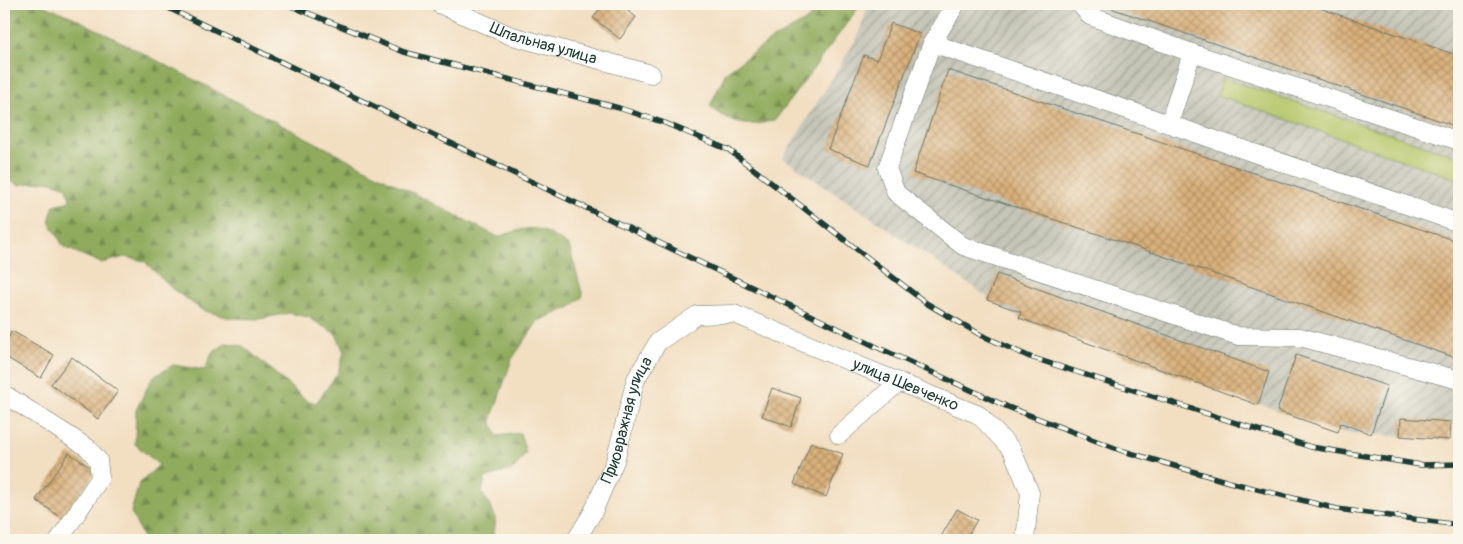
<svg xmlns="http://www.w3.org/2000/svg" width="1463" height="544" viewBox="0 0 1463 544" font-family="Pangolin,sans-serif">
<defs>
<pattern id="industrial-furrows" width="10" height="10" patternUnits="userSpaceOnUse" patternTransform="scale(1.25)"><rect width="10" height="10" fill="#c5c5b8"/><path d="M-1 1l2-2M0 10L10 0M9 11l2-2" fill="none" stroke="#9fa196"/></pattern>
<pattern id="forest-firs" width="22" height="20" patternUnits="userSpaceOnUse" patternTransform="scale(1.25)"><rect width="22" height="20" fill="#90ab5d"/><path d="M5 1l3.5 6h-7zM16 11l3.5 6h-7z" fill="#758c4e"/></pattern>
<pattern id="building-cross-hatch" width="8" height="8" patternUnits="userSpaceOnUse" patternTransform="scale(1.25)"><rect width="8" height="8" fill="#dab17b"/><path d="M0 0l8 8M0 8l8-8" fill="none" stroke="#b09166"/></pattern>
</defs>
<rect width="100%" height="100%" fill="#fbf7ec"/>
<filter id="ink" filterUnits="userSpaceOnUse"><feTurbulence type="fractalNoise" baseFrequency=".02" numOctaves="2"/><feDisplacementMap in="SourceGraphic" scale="10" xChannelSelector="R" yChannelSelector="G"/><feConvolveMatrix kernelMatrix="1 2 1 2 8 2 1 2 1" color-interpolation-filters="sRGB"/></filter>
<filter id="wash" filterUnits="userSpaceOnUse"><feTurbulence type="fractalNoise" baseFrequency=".0096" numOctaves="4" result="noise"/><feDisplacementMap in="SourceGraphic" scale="20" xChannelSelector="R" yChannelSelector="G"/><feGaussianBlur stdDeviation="1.12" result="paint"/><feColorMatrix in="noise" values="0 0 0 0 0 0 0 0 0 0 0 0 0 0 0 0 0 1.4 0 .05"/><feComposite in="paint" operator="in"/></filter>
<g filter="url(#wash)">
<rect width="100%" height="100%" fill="#f2dec1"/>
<polygon fill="url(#industrial-furrows)" points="869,4 1459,4 1459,423 1451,423 1450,440 1338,432 1019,318 783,158 857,38"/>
<polygon fill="#b5c669" stroke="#6a824e" points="1223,78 1459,157 1459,180 1217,95"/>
<g fill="url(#forest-firs)" stroke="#587448">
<path d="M4 4H40L73 17 498 237C535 224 536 225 569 246L583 296 571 307 538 321 512 359 491 420 497 436 520 433 526 453 514 469 485 478 482 493C493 509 502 523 489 540H144L131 512 139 484 159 465 135 444 136 410 152 378 173 365 205 370 212 353 226 343 243 346 306 400 316 403 338 373 344 352 336 334 308 317 289 313 259 319 230 318 202 310 171 288 144 261 125 257 101 263 64 247 49 221 54 205 70 201 67 187 47 181 19 185 4 178Z"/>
<path d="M816 4H861L776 119C750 129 731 125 710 106L726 72 771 40 809 19Z"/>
</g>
<g id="blocks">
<g fill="url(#building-cross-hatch)">
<polygon points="603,4 618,4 636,17 620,39 593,18"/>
<polygon points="1099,4 1308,4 1459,56 1459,114 1455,126"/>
<polygon points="891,23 920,34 870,165 828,149 864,55 877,60"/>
<polygon points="948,70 1459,242 1459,359 1128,244 913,173"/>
<polygon points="997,274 1269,372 1258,405 1019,318 1021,312 987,300"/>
<polygon points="12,331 54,355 41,378 4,356 4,346"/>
<polygon points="1296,355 1387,386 1371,434 1341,423 1338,432 1277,411"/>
<polygon points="72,357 118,391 98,419 51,384"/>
<polygon points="772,388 801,398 791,427 762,416"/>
<polygon points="1401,418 1451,422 1450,440 1400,436"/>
<polygon points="811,442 843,454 826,497 794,484"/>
<polygon points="69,453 96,471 63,519 36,500"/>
<polygon points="957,509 977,520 965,540 939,540"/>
</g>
</g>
</g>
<g filter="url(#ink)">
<use href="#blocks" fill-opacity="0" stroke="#697565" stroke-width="1"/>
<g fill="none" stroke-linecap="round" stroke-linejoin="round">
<g stroke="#697565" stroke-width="19">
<g id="minor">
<path id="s1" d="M439 4 509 35 651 74"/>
<polyline points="1080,4 1090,16 1192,53 1169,124"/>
<polyline points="932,43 956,4"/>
<polyline points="1192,53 1459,141"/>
<polyline points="1459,223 932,43 887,168 896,193 963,246 1238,336 1300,337 1459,380"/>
<polyline points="4,394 88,448 98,460 100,478 59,540"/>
<polyline points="839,435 899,382"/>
<path id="s2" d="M576 540 593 512 615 461 636 379 658 342 697 315 734 314 979 415 1012 450 1030 493 1025 540"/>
</g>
</g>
<use href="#minor" stroke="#fff" stroke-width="18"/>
<g stroke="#1f3d34" stroke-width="5.5">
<g id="rail">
<polyline points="160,4 881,349 1008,407 1120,450 1229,482 1337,509 1459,525"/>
<polyline points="286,4 404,52 619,108 665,123 729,150 926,303 981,335 1030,357 1311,447 1421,465 1459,464"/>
</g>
</g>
<use href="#rail" stroke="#fbf7ec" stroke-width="4" stroke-dasharray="11" stroke-linecap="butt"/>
</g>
</g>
<g text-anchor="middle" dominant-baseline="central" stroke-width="4" stroke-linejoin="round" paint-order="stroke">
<g font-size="16" fill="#1f3d34" stroke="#fbf7ec">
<text stroke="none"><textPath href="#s1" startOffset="112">Шпальная улица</textPath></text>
<text stroke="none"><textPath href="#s2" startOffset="486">улица Шевченко</textPath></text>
<text stroke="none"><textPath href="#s2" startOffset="131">Приовражная улица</textPath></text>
</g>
</g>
<rect width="1463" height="544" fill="none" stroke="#fbf7ec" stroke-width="20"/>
</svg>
